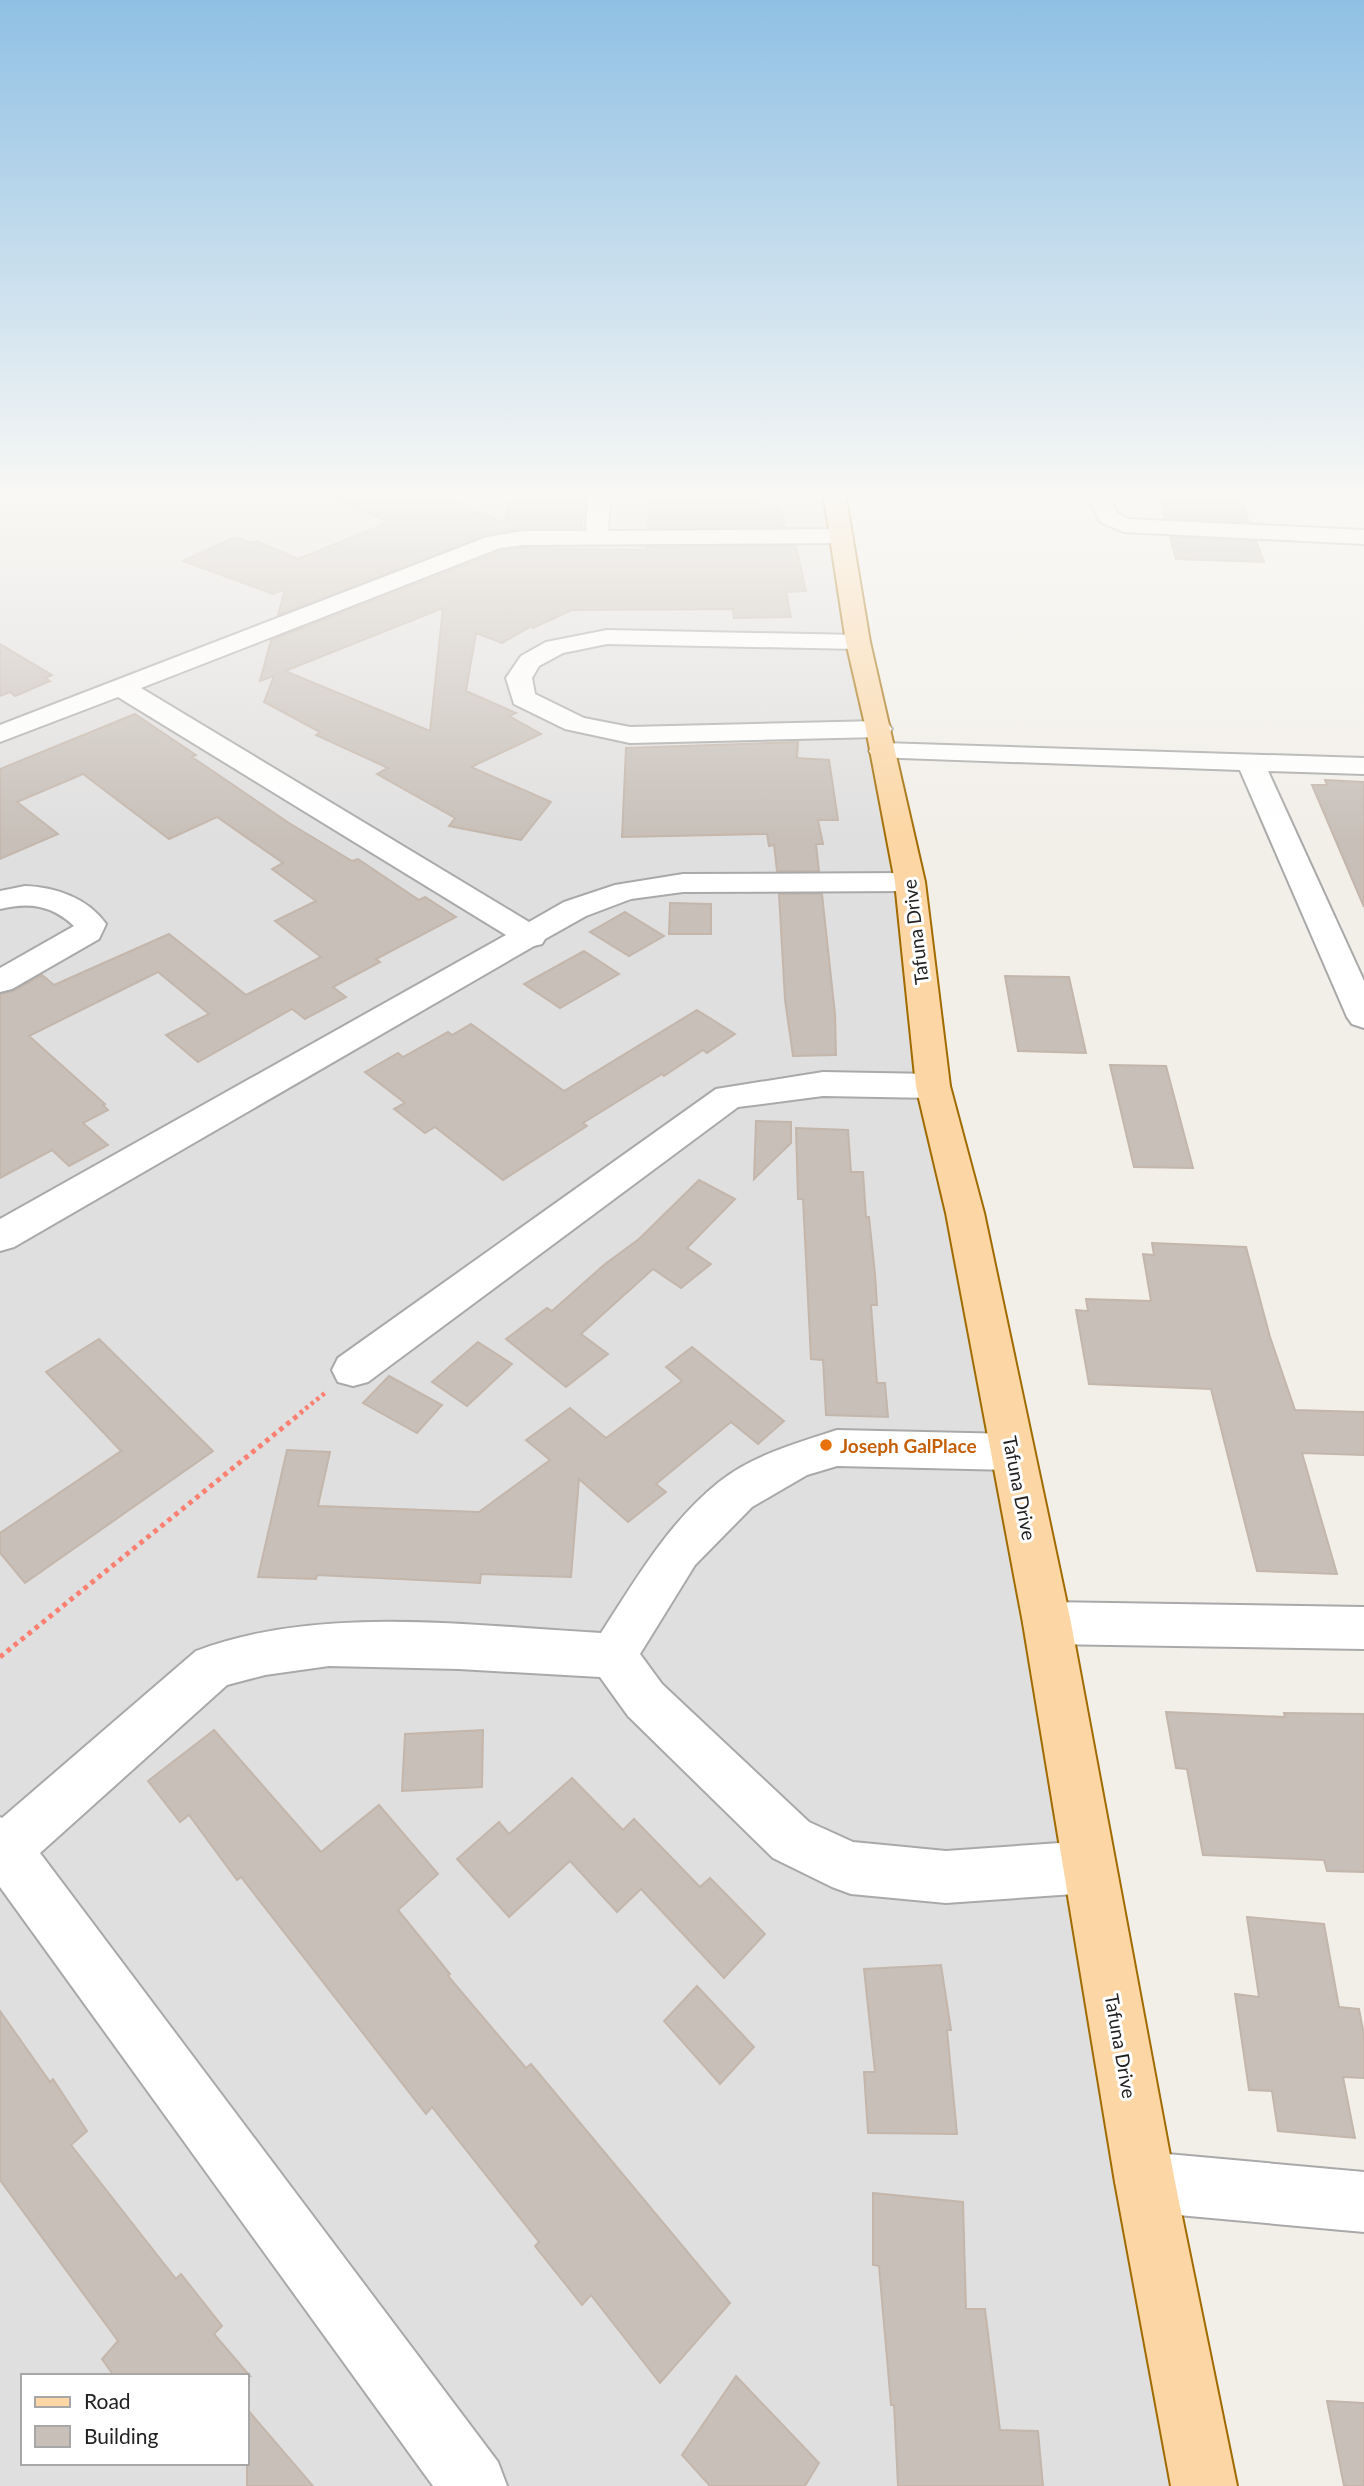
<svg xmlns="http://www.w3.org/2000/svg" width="1364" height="2486" viewBox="0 0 1364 2486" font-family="Lato,sans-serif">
<rect width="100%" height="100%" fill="#f2efe9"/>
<path fill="#e0dfdf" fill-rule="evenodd" d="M0 492H831L1195 2486H0ZM23 2376H247V2463H23Z"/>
<g fill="#c7bfb8" stroke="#c4b6ab" stroke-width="2" fill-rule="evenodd">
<polygon points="320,492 429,492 505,523 509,498 584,498 581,528 523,528 486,535 278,615 285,589 273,594 183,561 235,537 253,543 257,541 298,559 390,522"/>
<polygon points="651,492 760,492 761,505 779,505 785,527 648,528"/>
<polygon points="1158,492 1238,492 1249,522 1165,518"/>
<polygon points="1170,537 1256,541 1264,562 1176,559"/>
<path d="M796 546 806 591 786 592 791 617 734 618 733 609 572 610 533 628 530 627 502 643 476 633 466 691 516 713 509 716 541 734 471 767 551 802 521 840 449 826 455 818 377 774 388 768 316 735 320 732 264 702 274 676 260 681 271 640 501 551 523 548 646 550V547ZM443 608 430 731 285 671Z"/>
<polygon points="0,644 52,675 45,678 50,681 15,696 10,692 0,696"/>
<polygon points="135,714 196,755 192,757 289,823 352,861 358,859 419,900 425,897 456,917 376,959 380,962 333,987 346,997 305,1019 292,1009 198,1062 166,1035 209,1014 158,972 29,1036 105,1104 103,1105 108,1110 83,1123 108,1145 69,1166 52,1150 0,1178 0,994 13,991 42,975 54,985 169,934 246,995 321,957 275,921 316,901 272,869 283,863 217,817 169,839 83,774 17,802 58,834 0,859 0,769"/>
<polygon points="798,742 797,758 829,760 838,820 818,820 823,844 816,844 819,871 777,871 774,845 769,846 767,834 622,837 626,748"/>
<polygon points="1325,780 1364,782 1364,907 1312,785 1327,785"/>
<polygon points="779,894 822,894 835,1014 836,1055 793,1056 785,1000"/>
<polygon points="670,903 711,904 711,934 669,934"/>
<polygon points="625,912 664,936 629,956 590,932"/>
<polygon points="584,951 619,974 560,1008 524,984"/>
<polygon points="1005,976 1069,977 1086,1053 1018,1051"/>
<polygon points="697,1010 735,1034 707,1053 703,1050 664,1076 662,1074 583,1123 587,1126 503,1180 435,1127 425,1133 394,1109 405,1103 365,1072 398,1053 403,1057 448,1032 452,1035 471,1024 564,1091"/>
<polygon points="1110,1065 1166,1066 1193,1168 1134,1167"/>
<polygon points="756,1121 791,1122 791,1143 754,1179"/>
<polygon points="796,1128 848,1130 851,1172 863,1172 866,1217 869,1217 875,1274 877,1305 871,1305 877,1383 885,1383 888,1417 826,1415 823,1360 811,1359 803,1199 798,1199"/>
<polygon points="699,1180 735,1199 687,1248 711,1264 681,1288 653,1269 581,1334 608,1354 566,1387 506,1339 547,1308 552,1311 605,1264 639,1239"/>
<polygon points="1152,1243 1246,1247 1270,1337 1295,1410 1364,1412 1364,1455 1302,1453 1337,1574 1257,1571 1211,1389 1089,1384 1076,1310 1088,1311 1086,1299 1151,1301 1143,1254 1154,1255"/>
<polygon points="99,1339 213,1451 25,1583 0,1553 0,1533 121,1451 46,1372"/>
<polygon points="478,1342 512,1364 467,1406 432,1382"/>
<polygon points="692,1347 784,1421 758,1444 731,1422 656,1484 666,1492 628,1522 579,1479 571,1577 481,1574 480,1583 317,1575 316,1579 258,1577 287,1450 330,1452 318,1506 479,1512 550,1460 526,1440 570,1408 606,1438 682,1381 666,1367"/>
<polygon points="389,1376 442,1405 417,1433 363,1403"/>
<polygon points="1166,1712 1285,1717 1284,1713 1364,1714 1364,1872 1327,1871 1324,1860 1203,1855 1187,1769 1176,1768"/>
<polygon points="214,1730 321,1852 379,1805 438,1874 398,1910 450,1974 448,1976 526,2068 531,2064 730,2303 660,2383 591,2295 582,2305 535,2246 539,2242 432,2107 426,2114 241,1877 237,1880 189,1815 180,1822 148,1781"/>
<polygon points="483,1730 482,1787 402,1791 405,1734"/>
<polygon points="572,1778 623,1830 634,1819 700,1887 710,1878 765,1934 724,1978 641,1889 617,1912 570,1861 509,1917 457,1859 499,1822 509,1834"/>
<polygon points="1247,1917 1324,1924 1339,2007 1359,2009 1364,2035 1364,2078 1343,2077 1355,2138 1278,2131 1272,2091 1249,2090 1235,1994 1259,1997"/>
<polygon points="941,1965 951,2030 947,2030 957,2134 868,2133 864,2072 875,2072 864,1969"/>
<polygon points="697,1986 754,2047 720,2084 664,2021"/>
<polygon points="0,2011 50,2082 53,2079 87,2131 71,2145 176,2279 181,2274 222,2326 214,2334 250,2376 114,2376 102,2359 118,2341 0,2180"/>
<polygon points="873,2193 963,2202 966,2309 985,2309 1000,2430 1038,2431 1043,2486 898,2486 894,2405 891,2405 879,2266 873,2265"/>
<polygon points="736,2376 819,2463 805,2486 710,2486 682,2455"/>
<polygon points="1327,2401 1364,2403 1364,2486 1344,2486"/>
<polygon points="247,2409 313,2486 247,2486"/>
</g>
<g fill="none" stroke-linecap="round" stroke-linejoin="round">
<g stroke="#a9a9a9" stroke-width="4">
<g id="minor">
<polygon points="588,492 610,492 608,531 842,529 850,531 853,536 850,541 842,543 523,545 500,548 141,688 529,922 564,902 615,885 683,874 910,873 921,876 925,882 921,888 910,891 683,892 631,899 586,916 545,939 542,944 534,946 14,1247 0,1251 0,1219 506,935 118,697 0,742 0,725 487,537 523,531 586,531"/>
<polygon points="1086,492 1108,492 1117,513 1128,519 1364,530 1364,544 1124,532 1100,522"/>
<polygon points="607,630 858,635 867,637 870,642 867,647 858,649 607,644 563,653 539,666 532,678 535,694 584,718 630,727 879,721 888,723 892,729 888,735 879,737 630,743 565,729 514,704 506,678 521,656 546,642"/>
<polygon points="883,743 1364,758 1364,774 1268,771 1364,981 1364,1028 1352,1024 1347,1017 1240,770 873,757 869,751 873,745"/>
<path d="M25 886C55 887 88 898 106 924L99 939 12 989 0 992V968L74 926C51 905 30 902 0 909V891Z"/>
<polygon points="823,1072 933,1074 945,1078 950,1086 945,1094 933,1098 823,1096 738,1107 368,1382 353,1386 338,1382 332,1370 338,1358 716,1089"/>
<path d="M837 1430 1012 1434 1027 1439 1034 1452 1027 1465 1012 1470 837 1466 807 1475 752 1507 695 1565 640 1654 662 1684 809 1822 853 1842 946 1851 1089 1841 1108 1848 1115 1867 1108 1886 1089 1893 946 1903 851 1894 832 1887 773 1858 628 1716 600 1677 459 1669 329 1666 265 1675 227 1685 40 1853 498 2462 507 2486H433L0 1887V1817L2 1818 196 1651C320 1604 470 1626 601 1633 636 1579 668 1523 719 1482 753 1455 797 1443 837 1430Z"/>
<polygon points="1047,1602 1364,1607 1364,1649 1047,1644 1030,1638 1023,1623 1030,1608"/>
<polygon points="1145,2152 1364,2172 1364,2232 1145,2212 1124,2203 1115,2182 1124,2161"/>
</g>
</g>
<g stroke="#a06b00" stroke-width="4">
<polygon id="major" points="823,492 845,492 870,642 925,882 950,1086 984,1213 1071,1623 1175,2182 1237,2486 1171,2486 1115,2182 1023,1623 946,1213 916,1086 895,882 866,729 846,642"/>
</g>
<polyline stroke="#fa8072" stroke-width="4.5" stroke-dasharray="3.5 3.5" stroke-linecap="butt" points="300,1413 325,1393"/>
<polyline stroke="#fa8072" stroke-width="5" stroke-dasharray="4.5 4.5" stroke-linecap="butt" points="0,1657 302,1412"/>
<use href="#minor" fill="#fff" fill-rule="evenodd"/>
<use href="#major" fill="#fcd6a4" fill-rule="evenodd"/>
</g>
<linearGradient id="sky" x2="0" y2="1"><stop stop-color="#8fc0e4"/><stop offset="0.59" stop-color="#f9f8f5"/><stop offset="1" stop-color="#f9f8f5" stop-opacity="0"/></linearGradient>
<rect width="1364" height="840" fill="url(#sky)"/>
<circle fill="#e8710a" stroke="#fff" stroke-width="2.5" cx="826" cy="1445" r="7"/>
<g text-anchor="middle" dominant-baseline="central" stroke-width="6" stroke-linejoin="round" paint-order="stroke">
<g font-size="19" fill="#222" stroke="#fff">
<text transform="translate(915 932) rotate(-97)">Tafuna Drive</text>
<text transform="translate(1020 1488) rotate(79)">Tafuna Drive</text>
<text transform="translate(1121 2046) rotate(80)">Tafuna Drive</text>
</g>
<g font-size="19" font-weight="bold" fill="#c56008" stroke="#fff" text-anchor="start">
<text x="840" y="1445">Joseph GalPlace</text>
</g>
</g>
<rect x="21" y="2374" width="228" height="91" fill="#ffffff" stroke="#a7a7a7" stroke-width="2"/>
<rect x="35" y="2397" width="35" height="10" fill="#fcd6a4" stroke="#a7a7a7" stroke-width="2"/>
<text x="84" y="2409" font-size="21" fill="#222222">Road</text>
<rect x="35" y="2426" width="35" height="21" fill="#c7bfb8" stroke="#a7a7a7" stroke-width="2"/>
<text x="84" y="2444" font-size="21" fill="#222222">Building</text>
</svg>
